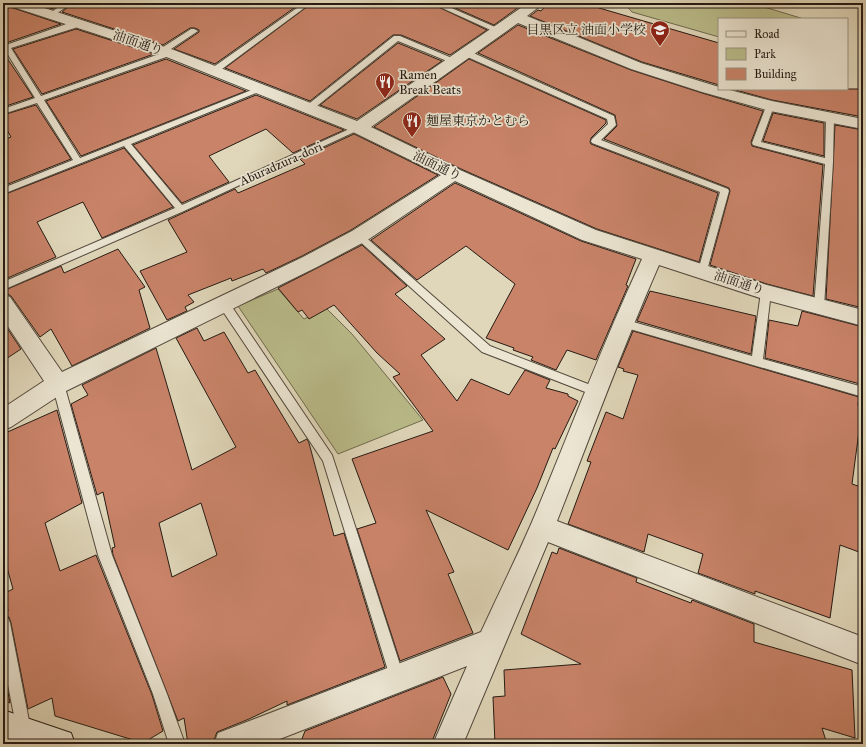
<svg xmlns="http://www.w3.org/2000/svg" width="866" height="747" viewBox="0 0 866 747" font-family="'IM FELL Great Primer','Noto Serif JP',serif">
<rect width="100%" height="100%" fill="#e0d7ba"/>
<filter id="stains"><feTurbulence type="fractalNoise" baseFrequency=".005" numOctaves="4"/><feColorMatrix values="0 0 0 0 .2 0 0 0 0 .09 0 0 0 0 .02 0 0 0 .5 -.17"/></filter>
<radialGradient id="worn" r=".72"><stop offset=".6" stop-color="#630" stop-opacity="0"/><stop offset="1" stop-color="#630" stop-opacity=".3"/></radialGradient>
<g fill="#babc8a" stroke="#6f6b4e">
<polygon points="624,3 751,3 804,19 719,19 719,37 632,12"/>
<polygon points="278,289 304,319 326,308 352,334 423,420 338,454 238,306"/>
</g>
<g fill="#c98369" stroke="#241a13" fill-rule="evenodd">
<polygon points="3,3 7,3 10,7 61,24 3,44"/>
<polygon points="34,3 61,3 53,9"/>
<polygon points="73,3 301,3 215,64 174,49 199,32 199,30 195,28 190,28 163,45 62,12"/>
<polygon points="312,3 430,3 487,30 450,55 401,35 393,35 310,101 225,68"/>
<polygon points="444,3 519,3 523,4 494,25"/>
<polygon points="548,3 560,3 574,7 578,3 582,3 719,43 719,85 642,62 530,16 538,10 541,11"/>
<polygon points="518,25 631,70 702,93 763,111 751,142 752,146 823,165 813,296 767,284 710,265 730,191 729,188 604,139 617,126 615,115 478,53"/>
<polygon points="76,29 154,54 42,94 13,49"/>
<polygon points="398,43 442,61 357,119 320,105"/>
<polygon points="3,52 33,97 3,107"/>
<polygon points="166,59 246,91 81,156 46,101"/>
<polygon points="469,59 606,120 606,123 591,138 590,142 591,144 718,193 699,262 597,229 461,169 374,127"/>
<polygon points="732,89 863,89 863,117 772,100"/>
<polygon points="256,95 344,130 293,153 266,129 209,156 229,182 182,203 133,145"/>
<polygon points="36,105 71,159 3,186 3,140 11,137 3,123 3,115"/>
<polygon points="773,113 824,123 824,156 763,141"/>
<polygon points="835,125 863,130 863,308 826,299"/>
<polygon points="354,134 438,175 351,230 302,256 266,273 263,269 232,281 231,278 188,295 194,302 185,307 187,311 167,320 140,271 187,252 168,220 235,189 238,193 305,164 300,159"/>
<polygon points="124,148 173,207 102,238 83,202 37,222 56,257 3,280 3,195"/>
<polygon points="455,183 581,241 636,259 626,285 628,286 596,360 567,350 556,370 531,360 533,357 513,350 514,348 486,338 515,284 466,246 417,280 371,240"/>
<polygon points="362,245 407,286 395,294 445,339 421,355 457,401 471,379 509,395 525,370 550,380 546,388 568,394 568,396 578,401 555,449 553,448 537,488 508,550 426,510 454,572 448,574 473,633 400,661 357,529 376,523 352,459 433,431 393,377 400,374 377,353 334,305 309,319 302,310 298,312 278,288"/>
<polygon points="118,249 145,287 139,290 150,328 72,366 51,329 40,337 11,296 3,291 61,266 64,273"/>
<polygon points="650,291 756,316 751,354 637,321"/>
<polygon points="802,311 863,327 863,355 861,354 860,384 765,358 769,320 798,326"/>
<polygon points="3,322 21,349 3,361"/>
<path d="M197 328 204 341 224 332 248 373 255 370 299 443 307 439 309 443 334 536 344 533 385 667 287 705V701L249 719 217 732 214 740 205 744H188L184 718 178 721 113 555 112 548 115 547 103 492 97 495 71 404 88 395 82 385 156 348 192 470 236 447 176 338ZM201 503 217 555 172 577 159 523Z"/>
<polygon points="633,331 859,397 858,405 863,412 861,432 859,431 852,484 861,487 859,520 861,521 859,552 840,545 830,618 755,591 755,594 698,573 703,554 648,534 644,552 568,524 591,462 587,461 606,412 623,419 638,375 623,371 624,369 618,367"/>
<polygon points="57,410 82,503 45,523 60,571 96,555 152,695 163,731 143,743 55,716 52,698 28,709 11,623 9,617 3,615 3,612 8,611 5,593 13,589 3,553 3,434"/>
<polygon points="559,548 637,578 636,582 691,603 692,600 754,624 754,642 852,670 855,738 822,728 827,744 495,744 493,697 505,696 504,670 581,664 521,634 552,552 557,554"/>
<polygon points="3,667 10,703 3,700"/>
<polygon points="443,677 451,694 431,744 300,744 305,731"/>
</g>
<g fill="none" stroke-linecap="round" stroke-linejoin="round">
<g stroke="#53493d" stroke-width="2">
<g id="lane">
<polygon points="64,3 72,3 53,16 49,16 49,14"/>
<polygon points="304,3 311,3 218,72 212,72 212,68"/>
<polygon points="431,3 440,3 502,30 501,32 495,32"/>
<polygon points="75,21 78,21 82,23 75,28 11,48 41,96 162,53 159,51 160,49 191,29 194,29 198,31 168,51 172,51 172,55 44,100 80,158 259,87 265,87 266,89 131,144 182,205 356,126 362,126 363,128 184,211 3,290 3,282 175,208 124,146 3,194 3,188 73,160 37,103 3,114 3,109 35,98 5,50 3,50 3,46"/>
<polygon points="394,36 400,36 459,61 455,63 452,63 398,41 312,110 306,110 306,106"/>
<polygon points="463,51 469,51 614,116 616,125 601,140 728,189 729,191 706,274 700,274 698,271 720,192 592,143 591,141 592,139 608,124 607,119 463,55"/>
<polygon points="767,104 770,104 774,106 761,142 825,158 826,117 830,115 834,117 833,162 824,307 823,310 815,310 814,307 825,164 753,145 752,143"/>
<polygon points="359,233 362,234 490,346 601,389 603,392 601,395 597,397 593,395 482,352 356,238 354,236 356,234"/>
<polygon points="766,288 770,289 771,292 763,359 863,387 863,397 623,327 619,326 618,323 619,320 623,319 752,356 761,292 762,289"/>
<polygon points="224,300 228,301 332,455 404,677 402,682 397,684 392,682 390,677 323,461 220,307 219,304 220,301"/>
<polygon points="58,379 62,381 64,384 112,555 167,694 185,744 169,744 153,694 98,555 52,384 54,381"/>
<polygon points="3,616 8,618 10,623 31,731 29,736 24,738 19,736 17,731 3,659"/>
</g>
</g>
<g stroke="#53493d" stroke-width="2">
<path id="street" d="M8 3H29L174 50 357 121 528 3H544L527 16 641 63 719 87V89H726L772 101 863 119V129L770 111 702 92 631 69 518 23 371 127 460 170 596 230 767 285 863 310V326L766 300 659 265C622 349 591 435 557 521L863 637V665L548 542 463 744H433L467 666 267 744H214L218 733 481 632C498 595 516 559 532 522 569 434 602 345 642 259L582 240 455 181 366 241 317 267 66 391 11 427 3 430V408L44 381 3 319V294L10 297 62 372 303 257 352 231 441 175 353 132 164 56 10 6Z"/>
</g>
<g stroke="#241a13" stroke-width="2">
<polygon id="secondary" points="3,710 71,733 75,744 15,744 3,740"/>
</g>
<use href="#lane" fill="#ebe5d2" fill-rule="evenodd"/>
<use href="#street" fill="#ebe5d2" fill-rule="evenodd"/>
<use href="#secondary" fill="#ebe5d2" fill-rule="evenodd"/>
</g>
<defs>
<g id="school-pin" transform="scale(1)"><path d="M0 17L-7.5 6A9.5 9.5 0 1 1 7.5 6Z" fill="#8f2418" stroke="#ebe5d2"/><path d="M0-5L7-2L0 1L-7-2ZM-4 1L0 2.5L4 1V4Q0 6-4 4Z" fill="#fff"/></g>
<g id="restaurant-pin" transform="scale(1)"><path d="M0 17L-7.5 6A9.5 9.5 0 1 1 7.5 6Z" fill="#8f2418" stroke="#ebe5d2"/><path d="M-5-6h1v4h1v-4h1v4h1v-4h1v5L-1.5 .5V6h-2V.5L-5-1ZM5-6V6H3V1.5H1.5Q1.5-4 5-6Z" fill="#fff"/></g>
</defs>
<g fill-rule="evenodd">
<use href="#school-pin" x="660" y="30"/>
<use href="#restaurant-pin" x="385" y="82"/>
<use href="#restaurant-pin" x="412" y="121"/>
</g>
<g text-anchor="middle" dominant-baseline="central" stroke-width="3.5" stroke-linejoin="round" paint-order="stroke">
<g font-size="13" fill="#241a13" stroke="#ebe5d2" text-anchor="start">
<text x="646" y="30" text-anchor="end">目黒区立 油面小学校</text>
<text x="399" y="75">Ramen<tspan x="399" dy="15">Break Beats</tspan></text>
<text x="426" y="121">麺屋東京かとむら</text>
</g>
<g font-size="13" fill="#241a13" stroke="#ebe5d2">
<text transform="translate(138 43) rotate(19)">油面通り</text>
<text transform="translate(281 164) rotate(-24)">Aburadzura-dori</text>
<text transform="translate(437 166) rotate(26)">油面通り</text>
<text transform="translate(739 283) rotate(18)">油面通り</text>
</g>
</g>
<rect width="866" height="747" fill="none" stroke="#e0d7ba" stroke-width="16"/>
<rect x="4" y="4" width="858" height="739" fill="none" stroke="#241a13" stroke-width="2"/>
<rect x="8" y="8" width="850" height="731" fill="none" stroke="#241a13"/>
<rect x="718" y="18" width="130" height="72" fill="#ebe5d2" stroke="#9b9486"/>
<rect x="726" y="31" width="20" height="6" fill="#ebe5d2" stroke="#9b9486"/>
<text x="754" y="38" font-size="12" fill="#241a13">Road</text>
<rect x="726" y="48" width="20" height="12" fill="#babc8a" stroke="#9b9486"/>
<text x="754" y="58" font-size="12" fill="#241a13">Park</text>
<rect x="726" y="68" width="20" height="12" fill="#c98369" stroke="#9b9486"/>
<text x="754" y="78" font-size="12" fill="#241a13">Building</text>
<rect width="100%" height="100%" filter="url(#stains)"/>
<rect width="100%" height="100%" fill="url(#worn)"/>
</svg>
